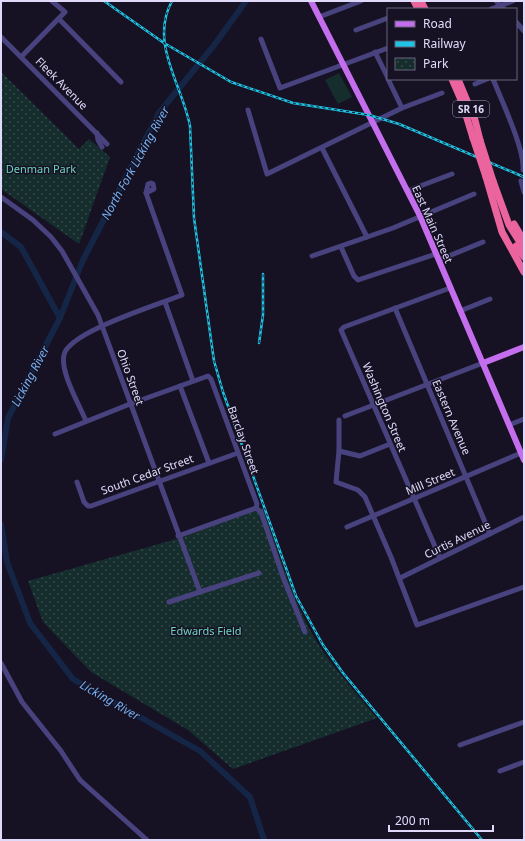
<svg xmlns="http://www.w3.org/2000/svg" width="525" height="841" viewBox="0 0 525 841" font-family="'Noto Sans',sans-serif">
<defs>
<pattern id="park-dots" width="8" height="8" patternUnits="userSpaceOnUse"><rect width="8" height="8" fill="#162d2e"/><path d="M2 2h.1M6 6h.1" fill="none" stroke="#384b4d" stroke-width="1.8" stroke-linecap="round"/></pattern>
</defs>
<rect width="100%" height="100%" fill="#161224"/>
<polygon fill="#162d2e" points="339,73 352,97 338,104 325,80"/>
<g fill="url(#park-dots)">
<polygon points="1,72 79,149 89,139 110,157 79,244 1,189"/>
<path d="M263 508C279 554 293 602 318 644 335 670 357 694 377 718L233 769 188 730 91 672 43 622 28 581 180 538Z"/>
</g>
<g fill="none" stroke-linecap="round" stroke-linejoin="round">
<g stroke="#152546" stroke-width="6">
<polyline points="1,232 21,247 60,318"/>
<polyline points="1,460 8,418 60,318 83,260 159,113 215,44 246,1"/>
<polyline points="1,524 7,562 30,623 73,679 200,751 250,797 264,840"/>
</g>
<g stroke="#48437e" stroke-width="5">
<polyline points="496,1 504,9"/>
<polyline points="491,9 513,1"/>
<polyline points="319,17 361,1"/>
<polyline points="59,19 121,82"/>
<polyline points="516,22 524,31"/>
<polyline points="356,30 388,18"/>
<polyline points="1,37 107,144"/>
<polyline points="261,39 280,88 388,48"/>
<polyline points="375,52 388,78"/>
<polyline points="21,57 65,12 52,1"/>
<polyline points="388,79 402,108"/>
<path d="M493 79C501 99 525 150 523 170"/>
<polyline points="475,84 487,79"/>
<polyline points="248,110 267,174 402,108 442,93"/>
<polyline points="97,133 98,140 102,147"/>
<polyline points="322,148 367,237"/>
<polyline points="521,181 524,192"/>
<polygon points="151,183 153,184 154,189 146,193 148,184"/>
<polyline points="407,191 452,174"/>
<polyline points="1,197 33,220 51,237 62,251 98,315 200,592"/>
<polyline points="341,247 354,276 358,280 436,254"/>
<polyline points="312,256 393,228 474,194"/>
<polyline points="439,260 483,242"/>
<polyline points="165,302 193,381"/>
<polyline points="395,308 490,534"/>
<polyline points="460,311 490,299"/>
<polyline points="180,386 209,463"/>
<polyline points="345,416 483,363"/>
<polyline points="339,420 339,451 336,482 358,490 365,497 391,557 417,625 524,587"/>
<path d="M86 421C79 404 60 372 64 355 68 332 160 304 182 295L146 193"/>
<polyline points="509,425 524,419"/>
<polyline points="55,434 130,404 208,376 211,379 257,504 256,508"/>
<polyline points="339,451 360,456 390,444"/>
<polyline points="77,482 84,502 88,506 91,506 238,453"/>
<polyline points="256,508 261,512 283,577 305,632"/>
<polyline points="347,527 521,453"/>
<polyline points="178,536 256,508"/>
<polyline points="440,558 341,330 344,327 450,288"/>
<polyline points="400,578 524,517"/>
<polyline points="169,602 259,573"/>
<polyline points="1,663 22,702 61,751 80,780 147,840"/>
<polyline points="460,745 524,722"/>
<polyline points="500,771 524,762"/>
</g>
<g stroke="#c56eed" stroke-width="6">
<polyline points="311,1 420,216 524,460"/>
<polyline points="483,363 524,347"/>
</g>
<g stroke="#ec649d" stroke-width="7">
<polyline points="414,1 418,9"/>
<polyline points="421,1 425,9"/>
<polyline points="452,79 462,102 473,138"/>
<polyline points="458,79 475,120 480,140"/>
<polyline points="486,177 502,232 524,272"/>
<polyline points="493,181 509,225 524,249"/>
<polyline points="514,224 524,241"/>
<polyline points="516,246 524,257"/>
</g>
<g stroke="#1dc4e3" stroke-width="2.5">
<g id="rail">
<polyline points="104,1 164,43 231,82 293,103 369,115 399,124 524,177"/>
<path d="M172 1C149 43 182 84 190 126L194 218 214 361 223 392 296 596 323 645 343 673 482 840"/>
<polyline points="259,343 263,315 263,274"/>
</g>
</g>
<use href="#rail" stroke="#161224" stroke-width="1" stroke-dasharray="3" stroke-linecap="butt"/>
<g stroke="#ec649d" stroke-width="7">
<polyline points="473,138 486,177"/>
<polyline points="480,140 493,181"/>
</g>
</g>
<g text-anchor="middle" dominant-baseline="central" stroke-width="3" stroke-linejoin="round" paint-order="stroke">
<rect fill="#161224" stroke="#a39eba" stroke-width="1" x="453" y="101" width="36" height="16" rx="3"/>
<g font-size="10" font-weight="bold" fill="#e0dafa">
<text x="471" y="109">SR 16</text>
</g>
<g font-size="11" fill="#e0dafa" stroke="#161224">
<text transform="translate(62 83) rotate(45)">Fleek Avenue</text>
<text transform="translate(433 224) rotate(66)">East Main Street</text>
<text transform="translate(131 377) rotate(70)">Ohio Street</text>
<text transform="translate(385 407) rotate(67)">Washington Street</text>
<text transform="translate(452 417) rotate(67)">Eastern Avenue</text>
<text transform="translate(244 440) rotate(70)">Barclay Street</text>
<text transform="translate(147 474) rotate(-20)">South Cedar Street</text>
<text transform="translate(430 481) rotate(-23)">Mill Street</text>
<text transform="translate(457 539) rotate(-26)">Curtis Avenue</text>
</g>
<g font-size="11" fill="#6ed2bf" stroke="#161224">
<text x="41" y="168">Denman Park</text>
<text x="206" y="630">Edwards Field</text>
</g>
<g font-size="12" font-style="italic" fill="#75aeee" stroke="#161224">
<text transform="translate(135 163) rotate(-61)">North Fork Licking River</text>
<text transform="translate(30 376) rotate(-62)">Licking River</text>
<text transform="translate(110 700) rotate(30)">Licking River</text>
</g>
</g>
<rect width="525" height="841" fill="none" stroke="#e0dafa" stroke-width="4"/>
<rect x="387" y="8" width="130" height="72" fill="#161224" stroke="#67627a"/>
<rect x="395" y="21" width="20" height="6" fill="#c56eed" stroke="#67627a"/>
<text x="423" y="28" font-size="12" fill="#e0dafa">Road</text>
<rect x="395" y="41" width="20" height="6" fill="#1dc4e3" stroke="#67627a"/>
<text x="423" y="48" font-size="12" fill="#e0dafa">Railway</text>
<rect x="395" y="58" width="20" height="12" fill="url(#park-dots)" stroke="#67627a"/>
<text x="423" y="68" font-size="12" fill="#e0dafa">Park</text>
<path d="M389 825v6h104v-6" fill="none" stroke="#e0dafa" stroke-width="2"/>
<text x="395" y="825" font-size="12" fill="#e0dafa" stroke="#161224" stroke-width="3" paint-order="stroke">200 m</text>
</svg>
